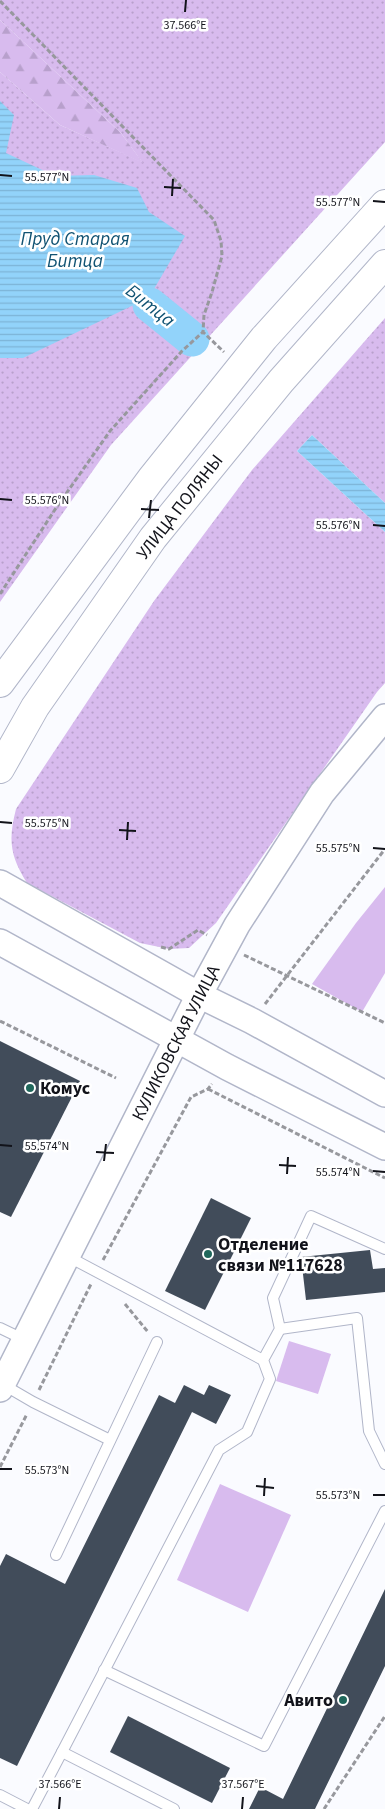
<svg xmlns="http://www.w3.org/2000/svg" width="385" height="1809" viewBox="0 0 385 1809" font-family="'Source Sans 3',sans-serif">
<defs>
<pattern id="grass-dots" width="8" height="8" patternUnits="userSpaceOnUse" patternTransform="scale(1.25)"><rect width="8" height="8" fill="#d8bbee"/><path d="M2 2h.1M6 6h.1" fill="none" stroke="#b8a0cc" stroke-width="1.8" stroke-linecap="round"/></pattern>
<pattern id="forest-firs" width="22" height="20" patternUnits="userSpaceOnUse" patternTransform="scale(1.25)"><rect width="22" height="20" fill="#d8bbee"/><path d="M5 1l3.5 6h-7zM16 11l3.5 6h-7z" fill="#b8a0cc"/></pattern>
<pattern id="water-rules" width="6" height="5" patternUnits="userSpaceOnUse" patternTransform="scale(1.25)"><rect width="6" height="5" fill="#92d3fa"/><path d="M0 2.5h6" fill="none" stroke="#7db4d6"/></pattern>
</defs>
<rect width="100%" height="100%" fill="#fafbff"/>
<g fill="url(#grass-dots)">
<polygon points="0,0 385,0 385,142 111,445 0,602 0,72 60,125 142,162 121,133 0,20"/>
<path d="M385 318V503L312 435 297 451 385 532V683L377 692 216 923 189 948 169 949 140 943 27 883C10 856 8 840 16 809L154 601 252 470Z"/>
</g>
<polygon fill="url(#forest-firs)" points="0,20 121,133 143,163 60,125 0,72"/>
<g fill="#d8bbee">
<polygon points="385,887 385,973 362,1012 312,984 356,923"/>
<polygon points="289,1341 331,1354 318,1394 276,1381"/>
<polygon points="220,1484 291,1515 248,1612 177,1580"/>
</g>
<g fill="url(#water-rules)">
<polygon points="0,101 14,115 6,153 55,176 94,175 137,188 149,212 185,236 154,289 197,325 179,344 138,303 23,358 0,358"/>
<polygon points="312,435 385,503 385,532 297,451"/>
</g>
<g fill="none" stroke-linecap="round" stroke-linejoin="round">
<polyline stroke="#92d3fa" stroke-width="35" points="150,305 192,339"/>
</g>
<g fill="#414c5a">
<polygon points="0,1041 80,1081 11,1217 0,1212"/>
<polygon points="211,1198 251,1218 205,1310 165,1291"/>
<polygon points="370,1250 373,1269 385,1268 385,1292 306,1300 301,1257"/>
<polygon points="184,1385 204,1395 209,1385 231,1395 216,1424 192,1412 17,1766 0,1758 0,1566 6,1554 65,1584 159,1395 175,1403"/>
<polygon points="385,1589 385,1666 315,1809 249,1809 260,1787 283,1799"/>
<polygon points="128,1716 230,1768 212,1803 110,1752"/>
</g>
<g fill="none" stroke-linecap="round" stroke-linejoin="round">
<g stroke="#b1b6c9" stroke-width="12">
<g id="service">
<polyline points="67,1256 263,1360"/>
<polyline points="0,1328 25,1340"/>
<polyline points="280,1329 357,1318 369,1431 385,1464"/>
<polyline points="2,1384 33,1402 110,1440"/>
<polyline points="56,1555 157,1342"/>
<polyline points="104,1670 264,1746 385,1511"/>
<polyline points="62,1752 219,1450 247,1432 270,1379 263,1360 280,1329 273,1298 311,1216 385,1249"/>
<polyline points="0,1795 27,1809"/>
<polyline points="32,1809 62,1752 174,1809"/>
</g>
</g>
<g stroke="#b1b6c9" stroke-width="28">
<g id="tertiary">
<polyline points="0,883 199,995 252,1021 385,1094"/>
<polyline points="0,942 227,1067 385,1147"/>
<polyline points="0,1389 199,995 237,925 322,793 385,717"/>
</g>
</g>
<g stroke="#b1b6c9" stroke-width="30">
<g id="secondary">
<polyline points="0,683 151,479 264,338 385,204"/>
<polyline points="0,769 35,707 153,538 281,381 385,264"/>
</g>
</g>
<g stroke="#97989d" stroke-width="3" stroke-dasharray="5 2.5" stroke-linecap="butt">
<polyline points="0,1 214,220 221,241 222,256 212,292 204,315 203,332 224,352"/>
<polyline points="0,594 56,508 110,431 182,351 203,332"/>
<polyline points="161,947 169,949 198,930 207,935"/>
<polyline points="244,955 385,1023"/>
<polyline points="265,1004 385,849"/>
<polyline points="0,1021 116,1078"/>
<polyline points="208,1089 385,1178"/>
<polyline points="103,1260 191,1097 208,1089 212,1084"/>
<polyline points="125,1304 148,1332"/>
<polyline points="39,1390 91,1284"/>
<polyline points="0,1467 27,1414"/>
<polyline points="324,1809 385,1716"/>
</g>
<use href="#service" stroke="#fff" stroke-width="10"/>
<use href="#tertiary" stroke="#fff" stroke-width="25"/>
<use href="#secondary" stroke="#fff" stroke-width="28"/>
</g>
<path fill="none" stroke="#12131a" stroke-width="2" d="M185 12 186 0M0 175 12 176M164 187 181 188M172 196 173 179M373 201 385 202M0 499 12 500M141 509 159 510M149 518 151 500M373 525 385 526M0 822 12 823M119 830 136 831M127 840 128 822M373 848 385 849M0 1145 12 1146M96 1152 114 1153M104 1161 106 1144M279 1165 296 1166M373 1171 385 1172M287 1174 288 1157M0 1469H12M256 1486 274 1488M373 1495H385M264 1496 265 1478M59 1809 60 1797M242 1809 243 1797"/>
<g fill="#20675b" stroke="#fff" stroke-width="2">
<circle cx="30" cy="1088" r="5"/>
<circle cx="208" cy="1254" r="5"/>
<circle cx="343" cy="1700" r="5"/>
</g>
<g text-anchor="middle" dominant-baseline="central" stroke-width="5" stroke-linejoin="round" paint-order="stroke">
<g font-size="18" fill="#12131a" stroke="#fff">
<text transform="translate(180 507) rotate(-52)">УЛИЦА ПОЛЯНЫ</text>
<text transform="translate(176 1043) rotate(-63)">КУЛИКОВСКАЯ УЛИЦА</text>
</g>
<g font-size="18" font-weight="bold" fill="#12131a" stroke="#fff" text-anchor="start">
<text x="40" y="1088">Комус</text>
<text x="218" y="1244">Отделение<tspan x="218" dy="21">связи №117628</tspan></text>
<text x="333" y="1700" text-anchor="end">Авито</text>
</g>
<g font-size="19" font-style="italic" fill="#115373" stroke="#fff">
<text x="75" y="239">Пруд Старая<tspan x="75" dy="22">Битца</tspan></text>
<text transform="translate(150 306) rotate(38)">Битца</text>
</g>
</g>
<g font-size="12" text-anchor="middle" fill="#12131a" stroke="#fff" stroke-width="5" stroke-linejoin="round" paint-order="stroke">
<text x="185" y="29">37.566°E</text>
<text x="47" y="181">55.577°N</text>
<text x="338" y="206">55.577°N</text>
<text x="47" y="504">55.576°N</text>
<text x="338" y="529">55.576°N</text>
<text x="47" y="827">55.575°N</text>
<text x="338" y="852">55.575°N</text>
<text x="47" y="1150">55.574°N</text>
<text x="338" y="1176">55.574°N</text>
<text x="47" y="1474">55.573°N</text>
<text x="338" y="1499">55.573°N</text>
<text x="60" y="1788">37.566°E</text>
<text x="243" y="1788">37.567°E</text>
</g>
</svg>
